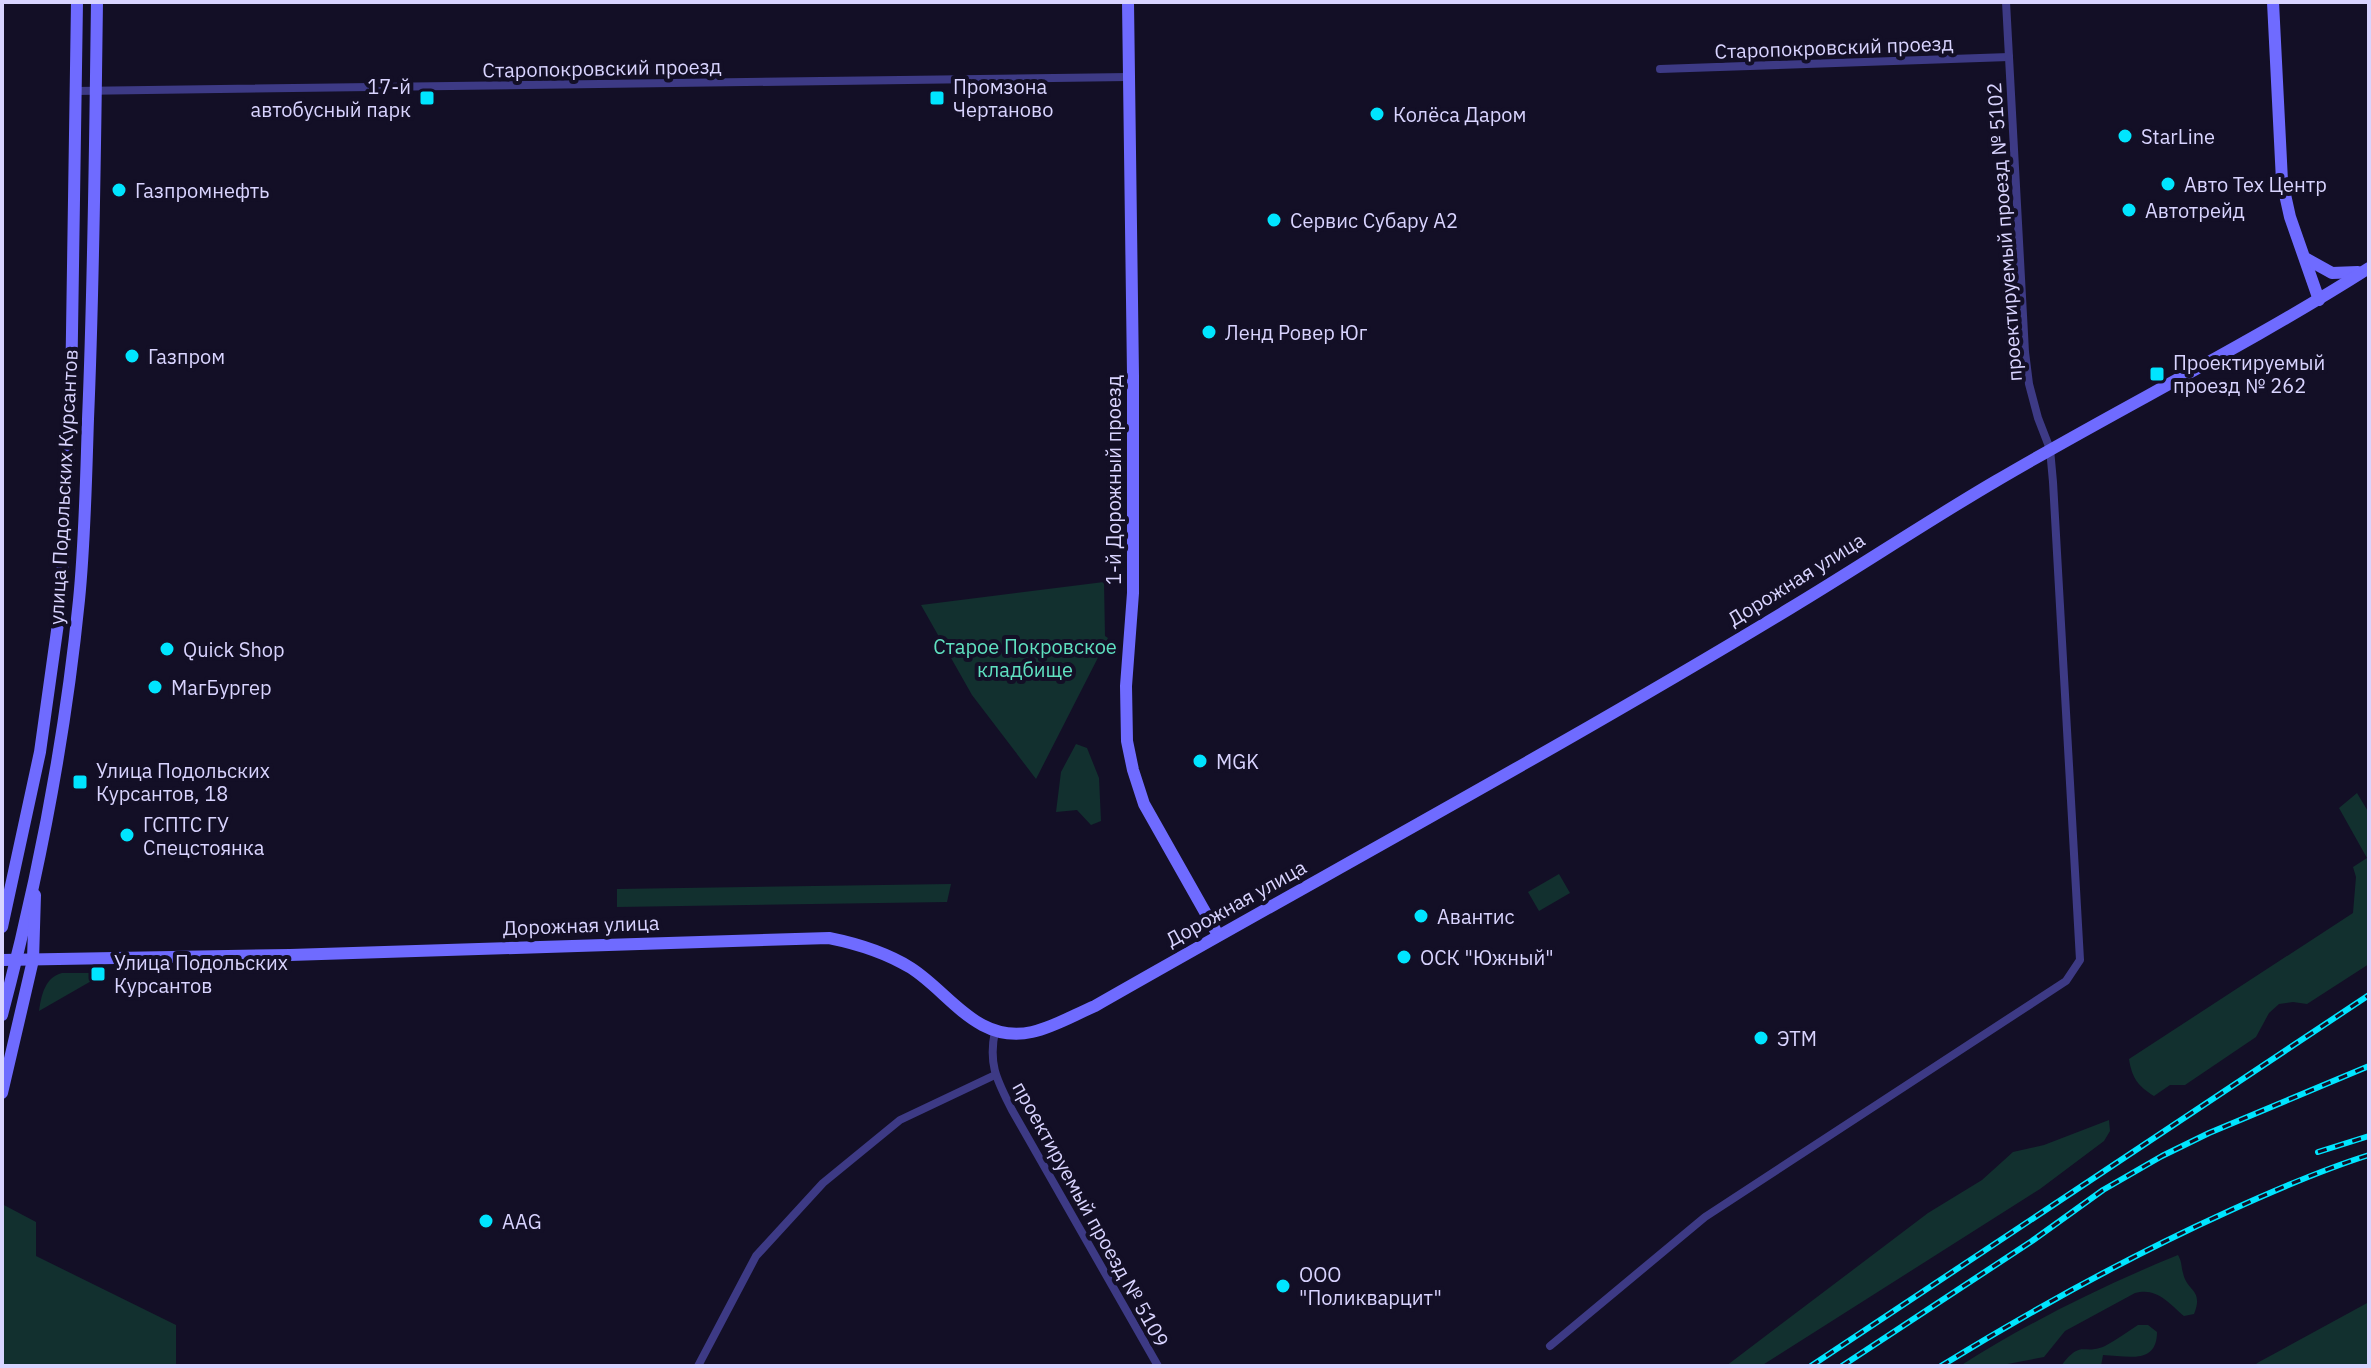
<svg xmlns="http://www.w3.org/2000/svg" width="2371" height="1368" viewBox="0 0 2371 1368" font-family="'IBM Plex Sans',sans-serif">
<rect width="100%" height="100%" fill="#130f26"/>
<g fill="#12302f">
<polygon points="1104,582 1105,636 1108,638 1036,779 972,695 921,605"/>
<polygon points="1076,744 1087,748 1099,778 1101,821 1091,825 1077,810 1056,812 1061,772"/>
<path d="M2357 793 2369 813V964L2307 1004 2293 1002 2279 1004 2269 1013 2256 1037 2185 1085H2170L2154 1096C2138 1086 2132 1078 2129 1059L2353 913 2356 877 2353 867 2367 858 2339 808Z"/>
<polygon points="1559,874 1570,893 1539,911 1528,892"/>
<polygon points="951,884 947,902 617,907 617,889"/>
<path d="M62 973H97L100 976 39 1011C41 996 45 977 62 973Z"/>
<polygon points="2109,1120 2110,1131 2104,1141 2040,1189 1761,1366 1726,1366 1928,1213 1982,1180 2013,1152 2044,1145"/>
<polygon points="2,1204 36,1222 36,1256 176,1325 176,1366 2,1366"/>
<path d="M2178 1255C2182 1262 2181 1266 2183 1273 2187 1292 2204 1289 2194 1314L2184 1316C2168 1302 2156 1287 2135 1293L2065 1331 2044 1357 1997 1366H1960C2029 1322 2102 1286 2178 1255Z"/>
<polygon points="2369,1302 2369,1366 2253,1366 2259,1362"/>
<path d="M2138 1325H2148L2157 1332C2157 1365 2127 1356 2103 1355L2101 1366H2061C2082 1338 2083 1356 2105 1346 2116 1340 2127 1332 2138 1325Z"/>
</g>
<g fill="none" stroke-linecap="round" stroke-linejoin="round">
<g stroke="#3d3a85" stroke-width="8">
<polyline points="1660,69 2009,57"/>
<polyline points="75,91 1129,77"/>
<path d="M995 1031C988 1065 997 1080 1012 1110L1158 1366"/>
<polyline points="1550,1346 1705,1217 2066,981 2080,960 2053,482 2050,449 2038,418 2029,384 2025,352 2006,2"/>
<polyline points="698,1366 756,1256 823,1183 900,1120 995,1075"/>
</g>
<g stroke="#6f6bff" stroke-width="12">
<polyline points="1128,2 1133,375 1133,593 1126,686 1127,741 1133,770 1144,804 1218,935"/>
<polyline points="2273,2 2282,181 2290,217 2319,300"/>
<polyline points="2305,258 2332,273 2358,272"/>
<polyline points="2,927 40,752 61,602 71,398 77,2"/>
<path d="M2 960 290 955 829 938C859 944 885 952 911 968 950 993 977 1044 1032 1032 1054 1027 1074 1015 1095 1006 1326 874 1561 747 1789 609 1859 567 1926 522 1996 481 2120 408 2248 345 2369 268"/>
<path d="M2 1015C38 879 65 740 79 600 85 540 86 479 88 419 94 280 95 141 97 2"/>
<polyline points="2,1093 33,960 35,895"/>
</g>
<g stroke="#00e5ff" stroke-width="6">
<g id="rail">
<polyline points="2318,1152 2369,1136"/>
<polyline points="1811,1366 2369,995"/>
<polyline points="1842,1366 2032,1241 2103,1190 2162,1156 2209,1133 2369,1066"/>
<path d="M1941 1366C2034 1309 2128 1257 2227 1212 2273 1191 2321 1170 2369 1155"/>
</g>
</g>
<use href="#rail" stroke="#130f26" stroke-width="3" stroke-dasharray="9" stroke-linecap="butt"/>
</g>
<g fill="#00e5ff" stroke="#130f26" stroke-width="3">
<rect x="419" y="90" width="16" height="16" rx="4"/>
<rect x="929" y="90" width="16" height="16" rx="4"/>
<circle cx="1377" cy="114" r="8"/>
<circle cx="2125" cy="136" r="8"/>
<circle cx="2168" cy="184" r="8"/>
<circle cx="119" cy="190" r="8"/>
<circle cx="2129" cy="210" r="8"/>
<circle cx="1274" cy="220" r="8"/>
<circle cx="1209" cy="332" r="8"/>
<circle cx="132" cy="356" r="8"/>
<rect x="2149" y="366" width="16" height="16" rx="4"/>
<circle cx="167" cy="649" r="8"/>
<circle cx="155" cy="687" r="8"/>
<circle cx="1200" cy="761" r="8"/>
<rect x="72" y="774" width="16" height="16" rx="4"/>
<circle cx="127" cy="835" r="8"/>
<circle cx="1421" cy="916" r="8"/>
<circle cx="1404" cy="957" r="8"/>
<rect x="90" y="966" width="16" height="16" rx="4"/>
<circle cx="1761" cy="1038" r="8"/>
<circle cx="486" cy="1221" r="8"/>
<circle cx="1283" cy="1286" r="8"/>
</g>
<g text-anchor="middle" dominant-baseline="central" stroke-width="8" stroke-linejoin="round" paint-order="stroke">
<g font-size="20" fill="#d9d4ff" stroke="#130f26">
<text transform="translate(1834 47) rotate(-2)">Старопокровский проезд</text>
<text transform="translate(602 68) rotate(-1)">Старопокровский проезд</text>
<text transform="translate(2004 232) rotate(-94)">проектируемый проезд № 5102</text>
<text transform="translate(1113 480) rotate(-90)">1-й Дорожный проезд</text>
<text transform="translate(63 487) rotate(-87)">улица Подольских Курсантов</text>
<text transform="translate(1796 579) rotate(-32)">Дорожная улица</text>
<text transform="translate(1236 903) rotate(-29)">Дорожная улица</text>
<text transform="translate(581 925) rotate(-2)">Дорожная улица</text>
<text transform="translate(1091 1214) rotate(61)">проектируемый проезд № 5109</text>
</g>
<g font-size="20" fill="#d9d4ff" stroke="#130f26" text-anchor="start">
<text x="411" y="86" text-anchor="end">17-й<tspan x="411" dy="23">автобусный парк</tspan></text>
<text x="953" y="86">Промзона<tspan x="953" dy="23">Чертаново</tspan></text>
<text x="1393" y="114">Колёса Даром</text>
<text x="2141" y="136">StarLine</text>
<text x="2184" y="184">Авто Тех Центр</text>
<text x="135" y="190">Газпромнефть</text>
<text x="2145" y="210">Автотрейд</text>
<text x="1290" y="220">Сервис Субару А2</text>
<text x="1225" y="332">Ленд Ровер Юг</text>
<text x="148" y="356">Газпром</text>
<text x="2173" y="362">Проектируемый<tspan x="2173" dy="23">проезд № 262</tspan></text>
<text x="183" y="649">Quick Shop</text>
<text x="171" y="687">МагБургер</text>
<text x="1216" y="761">MGK</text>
<text x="96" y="770">Улица Подольских<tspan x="96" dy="23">Курсантов, 18</tspan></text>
<text x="143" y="824">ГСПТС ГУ<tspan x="143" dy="23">Спецстоянка</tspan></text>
<text x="1437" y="916">Авантис</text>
<text x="1420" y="957">ОСК "Южный"</text>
<text x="114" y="962">Улица Подольских<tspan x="114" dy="23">Курсантов</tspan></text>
<text x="1777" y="1038">ЭТМ</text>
<text x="502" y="1221">AAG</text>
<text x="1299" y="1274">ООО<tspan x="1299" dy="23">"Поликварцит"</tspan></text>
</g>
<g font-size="20" fill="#5fe0c0" stroke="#130f26">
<text x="1025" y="646">Старое Покровское<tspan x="1025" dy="23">кладбище</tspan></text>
</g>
</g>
<rect width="2371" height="1368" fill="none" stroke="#d9d4ff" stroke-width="8"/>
</svg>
